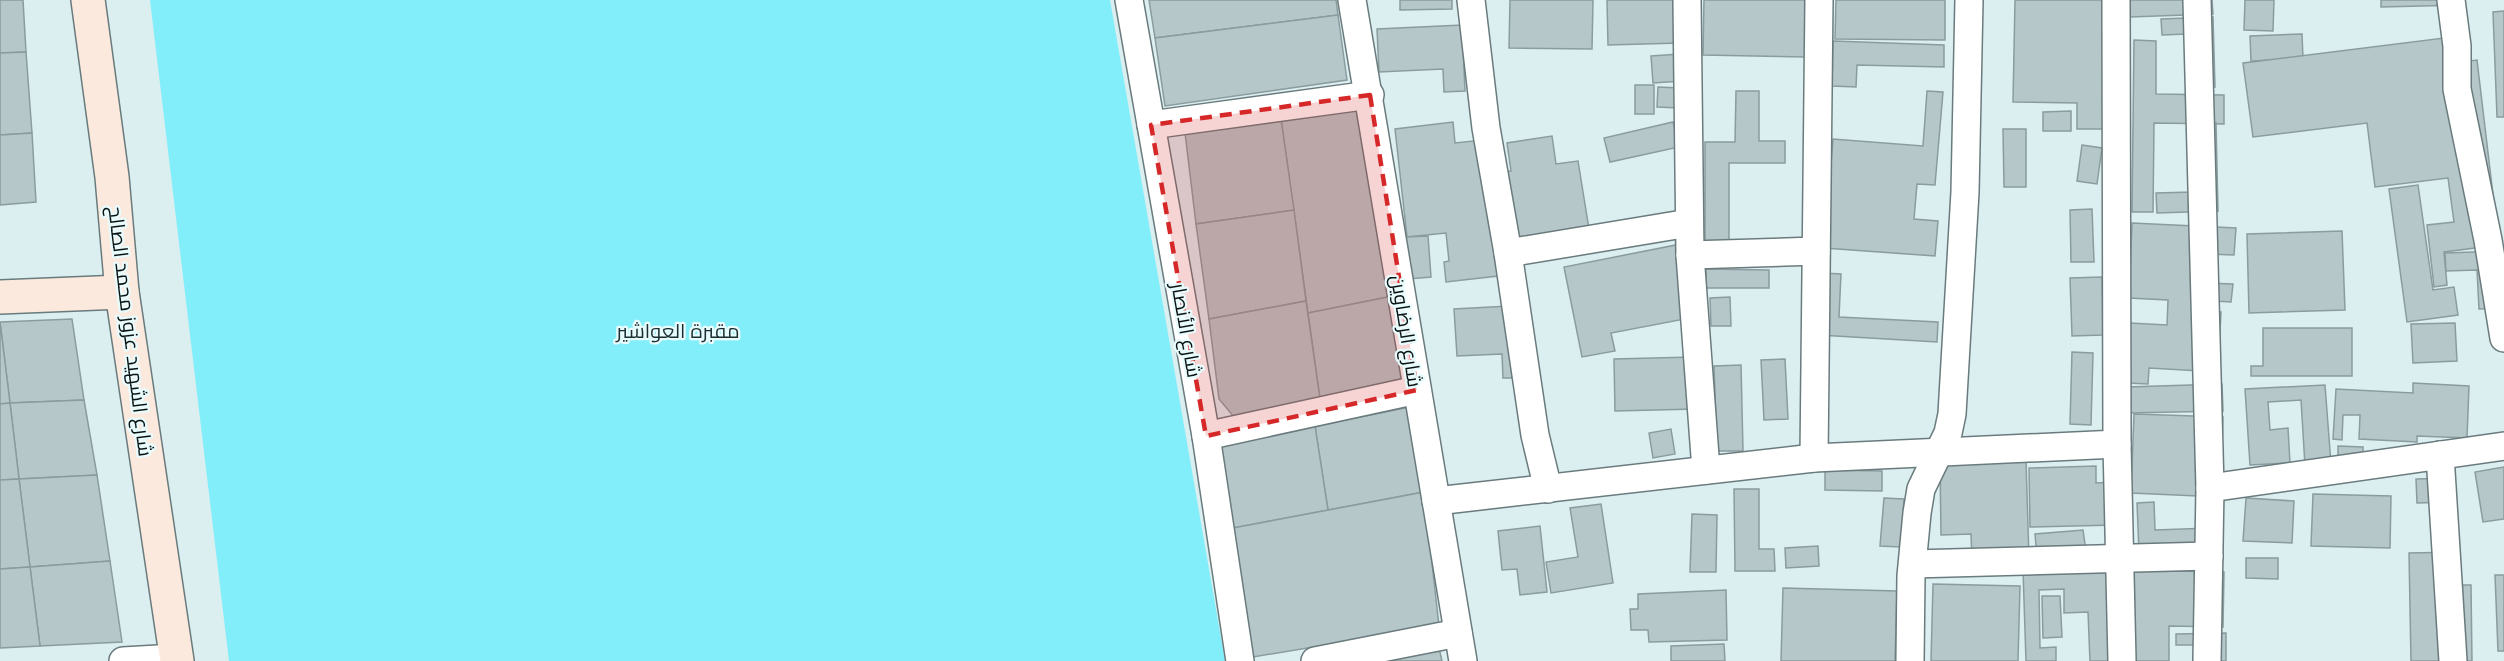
<svg xmlns="http://www.w3.org/2000/svg" width="2504" height="661" viewBox="0 0 2504 661" font-family="'Noto Sans',Cairo,sans-serif">
<rect width="100%" height="100%" fill="#dbeef0"/>
<polygon fill="#82eef9" points="150,0 1110,0 1225,661 229,661"/>
<g fill="#b5c7c9" stroke="#8b9c9e" stroke-width="1.5">
<polygon points="0,0 23,0 26,52 0,53"/>
<polygon points="1149,0 1336,0 1338,15 1155,38"/>
<polygon points="1400,0 1452,0 1452,9 1400,10"/>
<polygon points="1510,0 1593,0 1592,49 1509,48"/>
<polygon points="1607,0 1679,0 1680,43 1608,45"/>
<polygon points="1704,0 1807,0 1806,57 1703,55"/>
<polygon points="1836,0 1945,0 1945,40 1835,39"/>
<polygon points="2015,0 2106,0 2103,129 2077,129 2077,103 2013,102"/>
<polygon points="2129,0 2212,0 2213,14 2130,17"/>
<polygon points="2245,0 2274,0 2273,31 2244,30"/>
<polygon points="2381,0 2462,0 2462,5 2381,7"/>
<polygon points="2504,11 2504,117 2497,117 2493,12"/>
<polygon points="1338,15 1347,80 1165,106 1155,38"/>
<polygon points="2213,17 2215,87 2189,88 2187,34 2162,35 2161,19"/>
<polygon points="1462,25 1465,91 1444,92 1443,69 1379,72 1377,29"/>
<polygon points="2302,34 2303,59 2251,61 2250,36"/>
<polygon points="2444,38 2447,64 2477,60 2499,245 2444,252 2447,285 2434,287 2427,225 2454,222 2448,178 2375,187 2367,123 2253,137 2243,63"/>
<polygon points="2134,40 2156,41 2156,94 2224,95 2224,124 2154,123 2153,212 2132,212"/>
<polygon points="1833,41 1944,45 1944,67 1857,65 1856,87 1832,86"/>
<polygon points="26,52 32,133 0,135 0,53"/>
<polygon points="1680,54 1682,81 1653,83 1651,56"/>
<rect x="1635" y="85" width="19" height="29"/>
<polygon points="1658,87 1680,88 1679,108 1657,107"/>
<polygon points="1736,91 1759,91 1759,141 1785,141 1785,163 1729,163 1729,247 1705,247 1705,142 1735,142"/>
<polygon points="1927,91 1943,92 1935,185 1917,184 1914,219 1938,221 1935,256 1824,248 1833,139 1923,146"/>
<polygon points="1365,106 1393,296 1308,313 1281,119"/>
<polygon points="2071,111 2071,131 2043,131 2043,112"/>
<polygon points="1281,119 1294,210 1196,224 1185,133"/>
<polygon points="1453,122 1455,143 1483,140 1498,276 1446,282 1444,262 1449,261 1446,233 1407,237 1395,129"/>
<polygon points="1673,122 1679,147 1610,162 1604,138"/>
<polygon points="2216,123 2218,211 2157,213 2156,193 2192,192 2190,124"/>
<polygon points="2003,129 2026,129 2026,187 2004,187"/>
<polygon points="32,133 36,202 0,205 0,135"/>
<polygon points="1552,136 1556,164 1578,161 1589,229 1509,241 1499,172 1511,171 1507,143"/>
<polygon points="2082,145 2102,148 2097,184 2077,181"/>
<polygon points="2418,185 2433,290 2454,287 2458,315 2407,322 2389,189"/>
<polygon points="2092,209 2094,262 2071,262 2070,210"/>
<polygon points="1294,210 1306,301 1209,319 1196,224"/>
<polygon points="2132,223 2236,228 2234,255 2207,254 2205,283 2233,284 2231,302 2196,300 2195,311 2221,312 2218,372 2149,368 2148,384 2127,383 2130,323 2167,325 2168,300 2129,298"/>
<polygon points="2342,231 2345,310 2249,313 2247,234"/>
<polygon points="1428,236 1431,277 1408,279 1406,237"/>
<polygon points="1676,245 1690,318 1611,333 1615,351 1582,357 1564,267"/>
<polygon points="2504,251 2504,308 2479,309 2477,270 2446,271 2445,253"/>
<polygon points="1706,269 1769,270 1769,288 1706,288"/>
<polygon points="1823,273 1841,274 1839,317 1938,322 1937,342 1819,335"/>
<polygon points="2102,277 2103,335 2072,336 2070,278"/>
<polygon points="1393,296 1406,380 1320,399 1308,313"/>
<polygon points="1730,297 1731,326 1711,326 1710,298"/>
<polygon points="1306,301 1320,399 1234,417 1219,399 1209,319"/>
<polygon points="1509,306 1512,378 1503,378 1502,354 1457,356 1454,309"/>
<polygon points="72,319 84,400 10,403 0,322"/>
<polygon points="0,322 10,403 0,404"/>
<polygon points="2455,323 2457,361 2413,363 2411,324"/>
<polygon points="2263,328 2352,328 2352,376 2251,376 2251,366 2263,366"/>
<polygon points="2072,352 2093,353 2091,425 2070,424"/>
<polygon points="1693,357 1695,409 1615,411 1614,359"/>
<polygon points="1785,359 1788,419 1764,420 1761,360"/>
<polygon points="1741,365 1743,451 1717,451 1714,366"/>
<polygon points="2413,383 2469,386 2467,438 2417,436 2417,442 2359,439 2360,415 2343,415 2342,440 2333,439 2336,389 2413,393"/>
<polygon points="2222,384 2223,411 2128,413 2127,387"/>
<polygon points="2325,385 2331,464 2305,466 2301,400 2268,402 2270,430 2288,428 2290,463 2250,465 2245,389"/>
<polygon points="84,400 97,475 19,479 10,403"/>
<polygon points="10,403 19,479 0,480 0,404"/>
<polygon points="1410,407 1424,492 1328,510 1315,426"/>
<polygon points="2134,414 2223,417 2220,497 2131,493"/>
<polygon points="1315,426 1328,510 1233,528 1220,446"/>
<polygon points="1671,429 1675,454 1653,458 1649,433"/>
<polygon points="2338,446 2363,447 2363,465 2338,465"/>
<polygon points="2026,460 2029,559 1972,560 1971,534 1941,535 1940,462"/>
<polygon points="2096,466 2096,483 2114,482 2115,525 2030,527 2029,468"/>
<polygon points="2504,467 2504,519 2483,522 2475,472"/>
<polygon points="1825,470 1882,471 1882,491 1825,490"/>
<polygon points="97,475 110,561 30,567 19,479"/>
<polygon points="2451,478 2452,502 2417,503 2416,479"/>
<polygon points="19,479 30,567 0,569 0,480"/>
<polygon points="1734,489 1759,489 1759,549 1774,549 1775,571 1735,571"/>
<polygon points="1424,492 1439,626 1253,657 1233,528"/>
<polygon points="2313,494 2391,496 2390,548 2311,546"/>
<polygon points="1884,498 1904,499 1901,547 1880,546"/>
<polygon points="2246,498 2294,501 2292,543 2243,541"/>
<polygon points="2154,502 2155,530 2210,528 2211,548 2139,552 2137,503"/>
<polygon points="1601,504 1613,583 1551,593 1546,562 1578,557 1570,508"/>
<polygon points="1692,514 1717,515 1716,572 1690,572"/>
<polygon points="1540,526 1547,592 1520,595 1517,569 1502,570 1498,531"/>
<polygon points="2083,530 2086,551 2037,556 2035,534"/>
<polygon points="1818,546 1819,566 1786,568 1785,548"/>
<polygon points="2460,552 2460,585 2471,585 2472,661 2411,661 2409,553"/>
<polygon points="2246,558 2278,558 2278,579 2246,578"/>
<polygon points="110,561 122,642 40,646 30,567"/>
<polygon points="30,567 40,646 0,648 0,569"/>
<polygon points="2115,567 2119,661 2090,661 2088,612 2064,613 2064,589 2039,590 2040,648 2056,647 2056,661 2026,661 2023,570"/>
<polygon points="2132,570 2224,572 2223,627 2169,626 2169,661 2131,661"/>
<polygon points="2495,575 2504,575 2504,651 2498,651"/>
<polygon points="1933,584 2020,586 2018,661 1931,661"/>
<polygon points="1783,588 1897,591 1895,661 1781,661"/>
<polygon points="1726,590 1727,640 1649,642 1648,630 1631,630 1630,609 1638,609 1638,594"/>
<polygon points="2042,596 2060,596 2062,637 2043,638"/>
<polygon points="2226,633 2226,661 2199,661 2199,645 2176,645 2176,634"/>
<polygon points="1724,644 1725,661 1671,661 1671,646"/>
<polygon points="1439,648 1442,661 1374,661"/>
</g>
<g fill="none" stroke-linecap="round" stroke-linejoin="round">
<g stroke="#6a7b7d" stroke-width="30">
<g id="street">
<polyline points="1129,0 1206,436 1240,661"/>
<polyline points="1352,0 1463,661"/>
<polyline points="1471,0 1486,128 1508,253 1535,435 1548,489"/>
<polyline points="1687,0 1690,255 1706,470"/>
<polyline points="2197,0 2210,488 2207,661"/>
<polyline points="2451,0 2457,46 2457,89 2488,240 2504,338"/>
<polyline points="1151,125 1370,95"/>
<polyline points="1508,253 1689,223"/>
<polyline points="1690,255 1816,251"/>
<polyline points="1206,436 1417,390"/>
<polyline points="2117,444 2122,661"/>
<polyline points="2440,455 2453,661"/>
<polyline points="1814,458 1819,0"/>
<polyline points="2210,488 2504,446"/>
<polyline points="1436,501 1814,458 2117,444 2116,0"/>
<polyline points="1913,564 2209,556"/>
<polyline points="123,661 176,658"/>
<polyline points="1315,661 1458,633"/>
<polyline points="1910,661 1911,576 1917,513 1921,489 1948,433 1952,414 1965,192 1969,0"/>
</g>
</g>
<g stroke="#6a7b7d" stroke-width="36">
<g id="secondary">
<polyline points="88,0 112,177 122,292 177,661"/>
<polyline points="0,297 122,292"/>
</g>
</g>
<use href="#street" stroke="#fff" stroke-width="27"/>
<use href="#secondary" stroke="#fce9dd" stroke-width="33"/>
</g>
<path fill="#d62828" fill-opacity="0.2" stroke="#d62828" stroke-width="4.5" stroke-dasharray="12 8" stroke-linejoin="round" d="M1370 95 1417 390 1206 436 1151 125Z"/>
<g text-anchor="middle" dominant-baseline="central" stroke-width="4.5" stroke-linejoin="round" paint-order="stroke">
<g font-size="20" fill="#1b2f32" stroke="#e8fbfd">
<text x="678" y="330">مقبرة العواشير</text>
</g>
<g font-size="20" fill="#0b1212" stroke="#e8fbfd">
<text transform="translate(1187 330) rotate(80)">شارع الأنصار</text>
<text transform="translate(131 331) rotate(83)">شارع الشهيد عزوز محمد الصالح</text>
<text transform="translate(1407 331) rotate(81)">شارع الرضاوين</text>
</g>
</g>
</svg>
